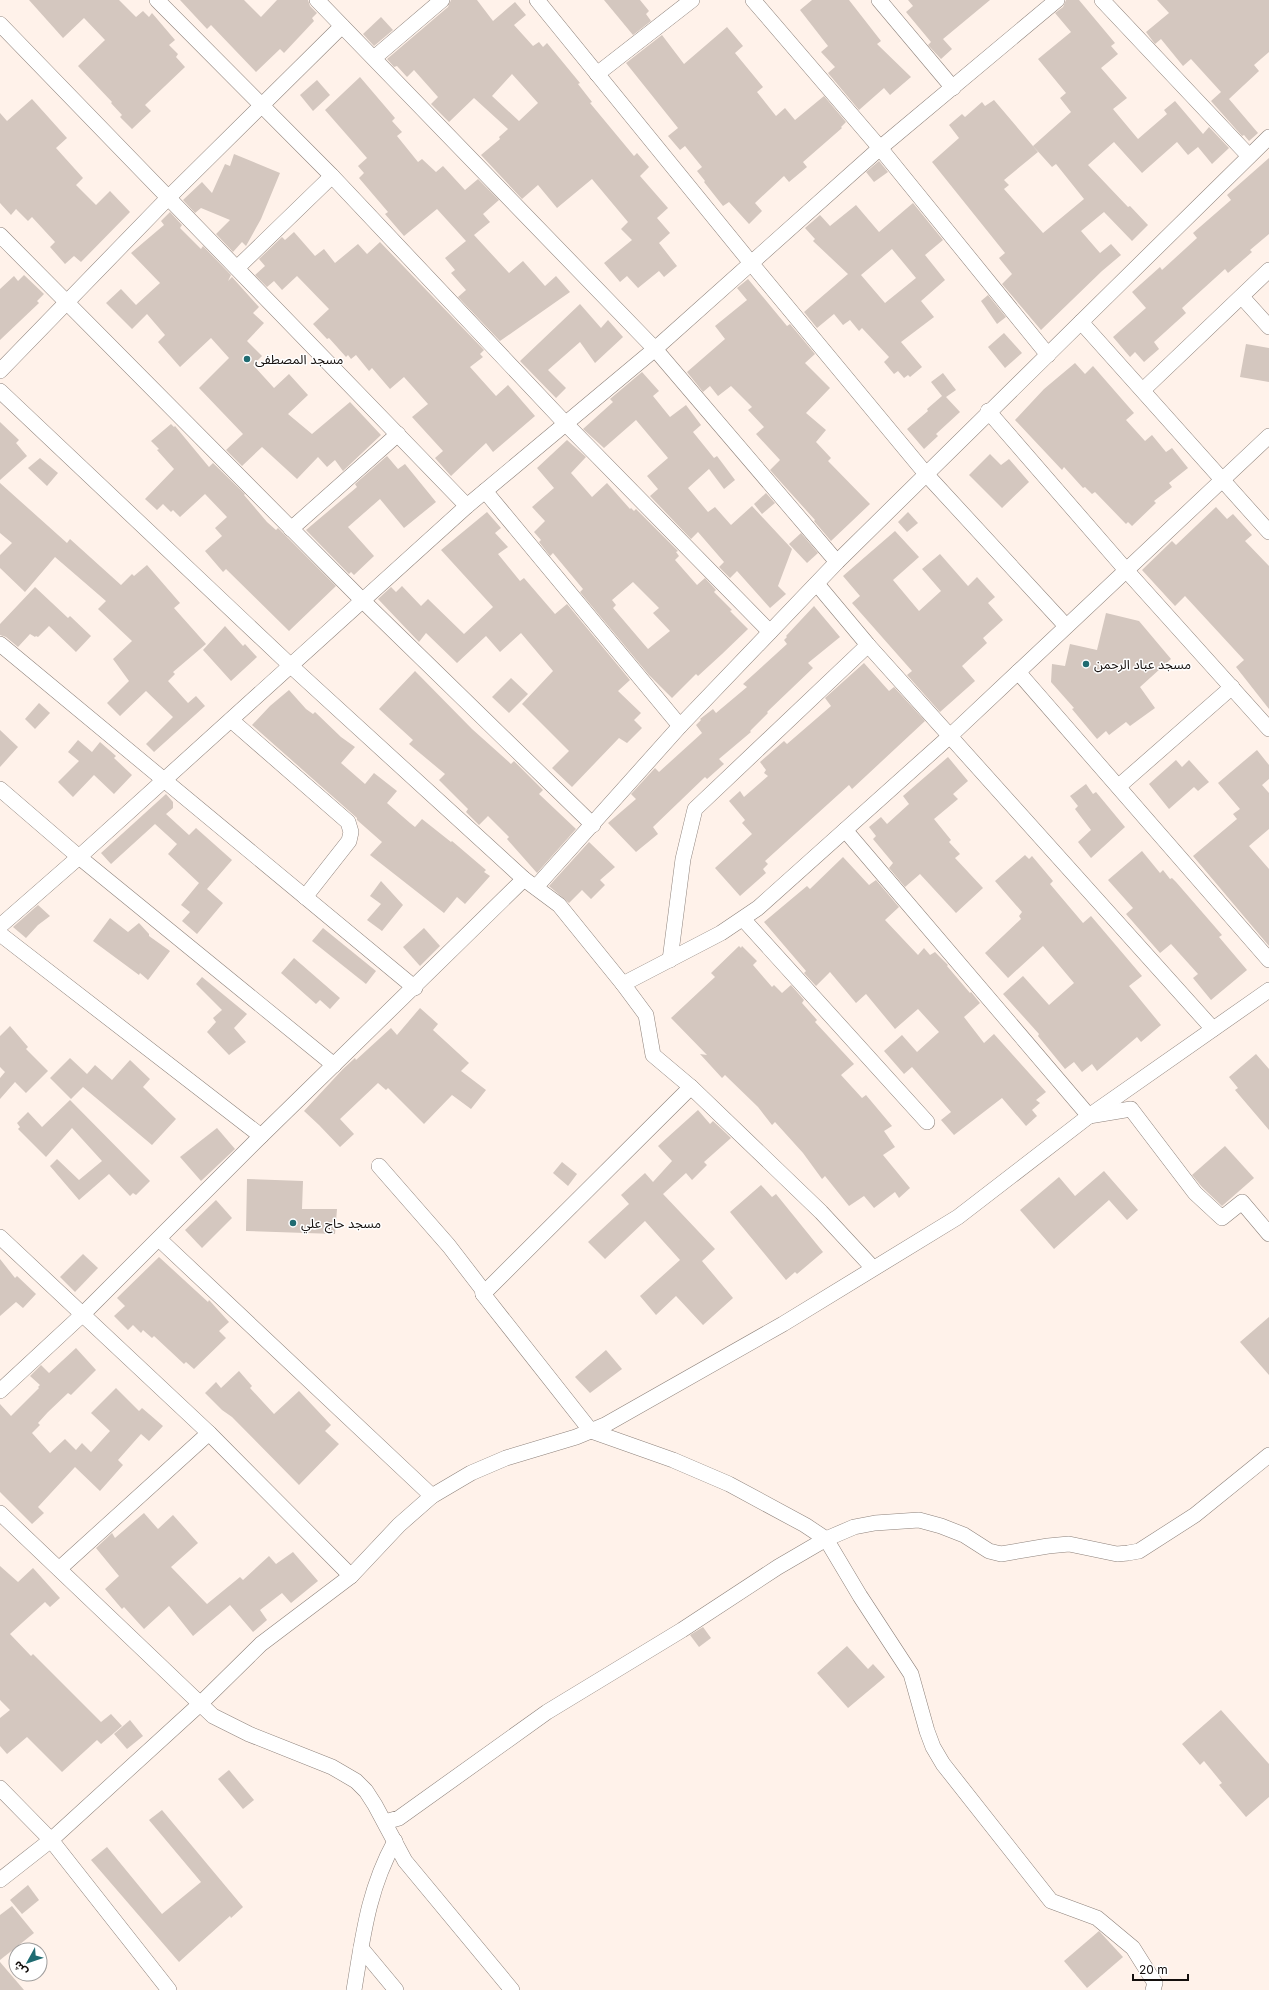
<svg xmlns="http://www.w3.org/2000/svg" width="1269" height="1990" viewBox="0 0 1269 1990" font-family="Inter,'Noto Sans Arabic',sans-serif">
<rect width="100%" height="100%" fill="#fff2ea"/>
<g fill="#d4c7bf" fill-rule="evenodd">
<polygon points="29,0 119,0 136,17 143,11 149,17 152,13 175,40 169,45 178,54 176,57 185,67 145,105 151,111 132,129 120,117 122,115 111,103 112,102 78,66 105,40 84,18 63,38"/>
<polygon points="180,0 244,0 261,17 277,0 308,0 310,6 317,13 312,18 314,21 284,53 280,49 256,72 211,25 207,29"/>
<path d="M451 0H477L493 21 515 2 526 15 514 25 533 46 539 42 543 47 547 43 580 83 578 84 592 102 590 103 634 156 637 153 649 167 640 176 668 208 657 218 670 233 659 243 677 266 664 277 659 271 638 288 627 276 620 282 604 263 632 240 621 229 628 222 592 179 557 208 538 185 522 199 481 155 500 139 499 137 508 129 474 98 449 122 431 104 438 97 414 70 407 77 397 66 394 67 387 59 448 7ZM512 74 538 103 519 121 492 96Z"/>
<polygon points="604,0 640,0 649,11 646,14 651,21 633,35"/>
<polygon points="812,0 849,0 881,41 877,44 911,77 890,95 884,88 859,110 828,73 835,67 821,52 828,46 800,10"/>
<polygon points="908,0 990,0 943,39 952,49 941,59 928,45 931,42 906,12 913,6"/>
<polygon points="1066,0 1079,0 1115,43 1111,46 1118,54 1101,68 1127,98 1113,109 1138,139 1167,114 1164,110 1175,101 1203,134 1209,127 1229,148 1212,164 1198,147 1188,155 1177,142 1142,173 1114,142 1088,165 1128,207 1130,206 1148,225 1132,241 1104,212 1081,231 1100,253 1111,244 1121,255 1102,271 1041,330 1002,284 1012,274 999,258 1005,253 932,162 959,138 949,125 962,114 965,117 982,102 985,106 994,100 1038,152 1004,180 1009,185 1004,189 1043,233 1084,199 1056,164 1052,167 1033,146 1071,112 1060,98 1066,93 1038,59 1071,32 1055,13 1063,7"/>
<polygon points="1157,0 1269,0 1269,52 1254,65 1259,71 1229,99 1258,133 1249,141 1244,135 1242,136 1211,101 1221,92 1191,59 1183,66 1161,39 1155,44 1146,32 1169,13"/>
<polygon points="381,17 393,30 374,46 363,34"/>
<polygon points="727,27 743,46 735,53 763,87 757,92 776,116 785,108 795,120 824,96 846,122 841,127 842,128 803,162 807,167 789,182 784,176 755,203 762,211 749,224 729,202 723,206 704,182 705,181 697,171 702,167 685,146 680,150 668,136 678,128 626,63 662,35 684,64"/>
<polygon points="360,77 395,118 392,121 402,132 397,136 418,162 422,159 436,172 443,166 465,190 478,179 499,200 483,214 490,222 474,235 509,273 523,261 545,286 556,276 570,292 500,341 497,338 458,297 466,290 451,273 455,270 445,258 466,241 437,209 404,236 385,214 388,212 359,178 364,173 358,166 367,158 325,110"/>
<polygon points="317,80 330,95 313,111 300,95"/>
<polygon points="32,99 67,138 56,148 83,178 76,185 96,205 110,191 130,212 81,262 74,256 65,264 50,247 55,242 32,217 28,221 16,209 11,215 0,203 0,113 7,121"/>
<polygon points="234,154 280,173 261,219 246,246 242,242 233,252 216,234 230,220 201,208 195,213 183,200 202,182 212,193 225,164 230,166"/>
<polygon points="1269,158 1269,234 1250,250 1252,252 1228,273 1225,269 1182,308 1186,313 1154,342 1159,349 1144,362 1135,352 1130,357 1113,337 1146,308 1132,292 1160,267 1162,270 1197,238 1193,233 1231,200 1227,195"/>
<polygon points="879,161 888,172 874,182 866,172"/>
<path d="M913 203 943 240 925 255 945 280 921 301 934 317 901 342 922 367 910 377 908 375 904 378 898 371 894 374 884 362 889 357 862 328 859 331 850 320 843 325 834 314 817 328 804 312 848 274 813 241 815 239 805 228 820 215 830 226 856 205 879 232ZM892 249 916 278 885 303 861 275Z"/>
<polygon points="170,212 182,225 180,228 201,249 203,246 231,275 228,281 232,277 259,307 253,313 264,323 247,341 262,356 253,365 274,388 289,374 308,395 288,414 312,434 350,402 381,435 343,471 335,460 327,467 318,457 297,479 262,447 242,466 226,450 243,434 199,388 229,358 211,338 180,367 158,342 165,335 147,314 132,329 106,303 121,289 136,305 160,283 131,253 164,225 161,221"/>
<polygon points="294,232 315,256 324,249 335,263 358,244 367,254 380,242 484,350 480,354 483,357 470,367 496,396 508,385 535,416 493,452 486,443 451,476 435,458 443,451 412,417 428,404 404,377 390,389 372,368 369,371 356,355 351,359 348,355 346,357 329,338 327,339 313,324 329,309 297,276 282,290 274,281 267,287 255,275 265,266 259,259 282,237 285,240"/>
<polygon points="24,275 44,294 37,301 39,303 0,340 0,289 14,276 18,281"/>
<polygon points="748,279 787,326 790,324 815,354 805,363 830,388 806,413 826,430 816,442 831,458 828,461 870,504 831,541 814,521 815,520 770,470 780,460 756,434 764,427 748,410 752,407 731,386 718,396 710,386 703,392 687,372 725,339 715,326 747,300 737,288"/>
<polygon points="988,295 1006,317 997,324 981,301"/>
<polygon points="580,304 601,328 608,320 623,337 595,363 580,342 548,370 566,388 556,398 520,361"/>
<polygon points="1004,333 1022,353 1005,368 988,347"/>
<polygon points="1246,344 1269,348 1269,382 1240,377"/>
<polygon points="1075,363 1085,374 1093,366 1134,413 1126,420 1145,441 1152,435 1166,452 1172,448 1188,468 1169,483 1172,487 1154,501 1156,503 1132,526 1128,522 1126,524 1095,492 1092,494 1085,487 1083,488 1064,467 1062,470 1015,420 1044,389"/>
<polygon points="642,372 659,391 653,396 670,417 686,405 701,425 693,432 714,458 717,456 735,480 724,489 709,469 688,488 708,512 715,507 731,525 752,506 792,549 778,586 786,594 770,608 737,571 730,578 719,567 724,562 698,532 691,539 650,496 658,489 647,476 668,458 636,420 604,448 583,429 613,402 610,399"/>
<polygon points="943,373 956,390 946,397 960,412 936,434 938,436 924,449 907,429 928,411 927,409 942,396 931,382"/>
<polygon points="0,422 19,440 16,443 27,456 0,480"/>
<polygon points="171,424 174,427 175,426 209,467 213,463 245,494 244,495 267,522 276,530 278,528 336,586 289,631 226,569 223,572 205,551 222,536 215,528 227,517 205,494 180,517 173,510 171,512 163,504 157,510 145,499 174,469 157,450 159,449 151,441"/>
<path d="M567 440 586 457 571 473 592 497 607 483 630 509 631 508 634 511 636 509 678 551 676 552 679 556 675 560 697 585 705 578 716 590 714 592 732 610 730 611 748 629 722 654 698 676 696 674 672 698 649 675 580 592 583 589 553 553 550 556 539 542 541 540 534 532 545 521 532 507 554 488 537 468ZM633 582 659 608 653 613 670 631 648 649 613 608 616 605 612 600Z"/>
<polygon points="990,454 1001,465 1009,459 1029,482 1002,508 969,475"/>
<polygon points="387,456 398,469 405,464 436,502 404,528 380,499 348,527 374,556 354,575 351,572 349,574 306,530 357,487 355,484"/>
<polygon points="40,458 58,473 47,486 28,468"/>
<polygon points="0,483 67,543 70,539 121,585 132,574 134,576 147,565 180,603 174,608 206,644 173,672 175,674 168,681 188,703 196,696 205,706 154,752 146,744 173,717 146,691 120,716 107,703 129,681 113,659 132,641 98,609 106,601 55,557 25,592 0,568 0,555 12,543 0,533"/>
<polygon points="766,493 775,503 762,514 754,504"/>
<polygon points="1216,507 1227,519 1233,514 1252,535 1245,541 1269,566 1269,709 1236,667 1244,660 1185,596 1175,606 1142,570 1172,541 1176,545"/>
<polygon points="487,512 501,528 495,533 508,547 498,554 520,581 524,578 555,614 567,604 630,680 618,691 641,713 634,720 642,728 627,743 619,738 572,787 552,768 569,751 522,704 553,671 521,633 500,652 486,636 457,663 426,633 419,642 378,599 391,587 396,592 402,586 421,606 428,599 464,634 493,607 441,550"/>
<polygon points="908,512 918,523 907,532 898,522"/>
<polygon points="895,531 919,557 893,580 919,611 941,591 922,569 940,554 968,586 977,577 995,597 988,603 1003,620 983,638 987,643 962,666 975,681 940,712 907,675 912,671 852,603 860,596 843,576"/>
<polygon points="801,533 818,553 807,563 789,544"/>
<polygon points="35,587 68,618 70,616 91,636 76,652 49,626 38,637 36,636 35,637 30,634 18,647 6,637 0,635 0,624"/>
<polygon points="814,606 840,637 808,663 813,668 767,712 768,713 750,731 751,732 719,759 724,764 707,779 705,777 653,827 658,834 636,852 608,823 636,799 631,794 655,768 659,772 702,733 696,725 701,720 700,719 713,709 716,713 747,687 743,684 787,644 784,640 787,637 786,636"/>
<polygon points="1106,613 1139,621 1171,659 1140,687 1155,708 1130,726 1126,722 1109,735 1106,731 1097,739 1072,709 1074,708 1051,682 1052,664 1065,666 1070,644 1097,650"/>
<polygon points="225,626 243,646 245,644 257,657 231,681 203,650"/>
<polygon points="864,663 889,691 894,687 925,721 852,789 849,785 765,861 768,864 763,869 766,873 740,896 715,868 752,834 742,823 745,820 729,801 740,791 744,797 768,776 764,773 766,770 760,762 784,741 787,744 831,706 825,698"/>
<polygon points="415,671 472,729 511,764 514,761 543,790 539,794 576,829 537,873 507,839 509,837 488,816 479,825 466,812 468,809 439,780 445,774 409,744 413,740 379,709"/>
<polygon points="511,678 528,694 509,713 492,697"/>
<polygon points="289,690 306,709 313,714 315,712 341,737 355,747 341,763 365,784 374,773 397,791 387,803 410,823 415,827 422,819 451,842 452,841 486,870 484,872 490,876 465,904 457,897 444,913 370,855 382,842 357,820 357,818 252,725 270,706"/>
<polygon points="39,703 50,713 35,729 25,719"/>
<polygon points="0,730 18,747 0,767"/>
<polygon points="78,740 92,752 100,742 116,756 114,758 132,775 114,794 94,775 73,797 58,782 79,761 68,752"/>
<polygon points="1257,750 1269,765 1269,779 1262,785 1269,793 1269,829 1249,846 1269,869 1269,946 1193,856 1237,819 1233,814 1240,809 1218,783"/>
<polygon points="948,757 968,781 953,794 958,799 934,819 951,840 949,842 960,854 955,858 983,888 956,913 920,874 905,887 889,868 893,863 873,839 876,836 869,827 881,817 887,824 909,804 903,796"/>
<polygon points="1176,760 1182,767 1189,760 1209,782 1198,791 1194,787 1169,809 1149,784"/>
<polygon points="1086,784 1093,794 1096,792 1125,827 1091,858 1078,842 1091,830 1075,809 1078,806 1070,796"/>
<polygon points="166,794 173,802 173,808 166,814 189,835 196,828 232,860 207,889 223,903 197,934 182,921 190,912 181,905 199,883 168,854 177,844 155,824 111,864 101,853"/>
<polygon points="589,842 615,867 600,880 605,885 591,899 582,890 569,903 549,886"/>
<polygon points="1142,851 1160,873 1163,870 1170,879 1172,878 1176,882 1222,935 1219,937 1247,970 1211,1000 1193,978 1198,974 1171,944 1160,953 1126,914 1133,908 1108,880"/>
<polygon points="1025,855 1029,859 1032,856 1053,881 1050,884 1083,923 1091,916 1142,976 1129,986 1161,1025 1141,1042 1137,1037 1097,1071 1092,1064 1082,1072 1074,1062 1065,1069 1038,1036 1039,1034 1003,994 1023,976 1049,1005 1074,983 1043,946 1008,978 985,953 1021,919 1019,916 1022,912 995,881"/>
<polygon points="843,857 869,885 876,880 899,907 885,920 918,955 924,948 930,955 935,952 948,965 947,966 970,993 971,992 980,1003 964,1017 984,1043 994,1034 1046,1092 1036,1100 1040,1103 1032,1110 1037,1116 1026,1126 1002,1098 954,1135 941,1120 951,1112 912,1067 904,1074 884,1051 902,1035 917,1052 939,1032 918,1009 895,1029 866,994 856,1003 830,972 816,986 804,973 806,971 764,922 807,886 810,889"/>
<polygon points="381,881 403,905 382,931 367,920 381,904 370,896"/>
<polygon points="38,905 50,916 38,925 26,938 13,927"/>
<polygon points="110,918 128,932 139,923 149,934 149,936 170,951 148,980 140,973 139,975 93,941"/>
<polygon points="323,928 376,971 366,984 312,941"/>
<polygon points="424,928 440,946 420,966 403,947"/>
<polygon points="739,946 741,948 742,946 757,961 753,965 772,987 774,985 782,993 791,985 804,1000 802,1003 817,1020 815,1022 854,1064 841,1075 862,1098 866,1095 892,1126 884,1131 895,1147 883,1155 910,1188 899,1198 895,1192 874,1208 864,1196 849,1206 825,1176 822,1179 803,1153 775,1122 772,1125 758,1107 725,1075 722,1078 700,1054 707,1055 671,1018 715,977 711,973"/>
<polygon points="294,958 340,998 330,1009 320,1000 316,1004 281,973"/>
<polygon points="202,977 247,1014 234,1028 246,1042 229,1055 207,1032 216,1022 213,1018 222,1010 196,984"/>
<polygon points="420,1008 438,1024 433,1030 469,1063 461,1071 486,1090 471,1109 452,1095 424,1124 388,1088 386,1090 378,1083 340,1119 354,1134 340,1147 319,1125 304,1111 343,1069 355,1058 356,1060 391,1028 397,1035"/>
<polygon points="10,1026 28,1047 26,1049 48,1071 26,1093 15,1082 0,1099 0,1078 5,1072 0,1067 0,1036"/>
<polygon points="1256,1054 1269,1069 1269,1130 1235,1090 1238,1088 1229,1077"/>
<polygon points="70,1058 87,1074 95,1065 112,1080 130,1060 150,1079 143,1087 176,1119 152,1145 83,1087 71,1099 50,1078"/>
<polygon points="70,1100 150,1181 136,1195 133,1193 130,1196 109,1174 79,1200 50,1166 57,1159 79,1180 102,1161 72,1128 46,1157 18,1129 20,1127 17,1123 28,1112 42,1127"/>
<polygon points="698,1110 710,1124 713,1121 731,1138 704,1162 707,1165 692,1180 686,1173 663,1194 715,1249 702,1261 733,1298 703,1325 676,1296 656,1315 640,1296 680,1260 645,1221 605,1259 588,1242 629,1204 621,1195 645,1173 653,1182 672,1161 658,1146"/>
<polygon points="217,1128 235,1149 201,1181 180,1157"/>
<polygon points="1225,1146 1254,1178 1222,1206 1202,1187 1192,1175"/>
<polygon points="562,1162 577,1174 568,1186 553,1173"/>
<polygon points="1104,1171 1138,1210 1127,1220 1109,1200 1054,1249 1020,1210 1059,1177 1075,1196"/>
<polygon points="247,1179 303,1181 302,1209 337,1209 335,1234 246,1231"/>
<polygon points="761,1185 772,1197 776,1194 823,1252 797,1274 795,1272 786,1280 730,1212"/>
<polygon points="216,1200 232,1218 202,1248 185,1230"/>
<polygon points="83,1254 98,1268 75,1292 60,1277"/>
<polygon points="159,1257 208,1302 209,1300 229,1322 219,1331 226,1338 194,1369 186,1362 184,1364 154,1336 152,1338 143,1330 141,1333 133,1325 128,1330 114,1316 125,1306 117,1298"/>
<polygon points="0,1259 15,1278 17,1276 36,1294 23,1308 16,1302 0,1316"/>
<polygon points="1269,1317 1269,1375 1240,1342"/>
<polygon points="76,1348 96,1370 71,1395 68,1393 48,1412 38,1423 40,1425 32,1433 50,1453 65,1439 76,1450 82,1443 91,1452 110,1431 91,1413 116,1388 139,1411 142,1408 163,1426 149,1441 141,1434 118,1460 123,1465 100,1491 75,1467 38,1507 44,1513 32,1524 0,1492 0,1404 11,1416 39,1388 38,1387 40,1385 30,1376 41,1365 49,1373"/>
<polygon points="606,1350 622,1369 590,1393 575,1377"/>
<polygon points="239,1371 252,1386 250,1388 274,1414 299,1391 331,1425 325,1431 339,1444 299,1485 232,1417 222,1410 205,1393 216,1382 221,1388"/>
<polygon points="144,1513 158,1529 173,1515 198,1543 171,1567 207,1604 240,1577 243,1580 269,1556 276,1564 293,1552 318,1581 291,1603 282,1593 260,1610 267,1620 253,1632 230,1605 193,1636 169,1606 144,1629 124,1607 122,1609 105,1589 119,1576 96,1548 112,1533 115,1538"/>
<polygon points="0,1566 18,1582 33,1568 60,1598 50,1607 45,1602 10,1634 31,1656 33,1654 101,1722 111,1714 122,1726 101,1744 97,1740 62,1772 27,1737 7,1754 0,1746 0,1718 10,1710 0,1700"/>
<polygon points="703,1627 711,1638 699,1647 690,1635"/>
<polygon points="847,1646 868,1669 873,1664 885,1677 848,1708 817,1673"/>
<polygon points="1221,1710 1269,1764 1269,1797 1246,1817 1219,1785 1222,1783 1204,1761 1200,1765 1182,1744"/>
<polygon points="130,1720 143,1736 127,1749 114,1734"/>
<polygon points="229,1770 254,1800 243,1809 218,1779"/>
<polygon points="162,1810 243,1907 231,1918 230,1916 179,1962 91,1860 107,1847 162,1914 201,1882 149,1820"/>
<polygon points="28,1885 39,1900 22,1914 10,1900"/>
<polygon points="12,1906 34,1933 0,1960 0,1915"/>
<polygon points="1099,1931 1123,1957 1087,1988 1064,1961"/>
<polygon points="0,1962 24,1990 0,1990"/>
</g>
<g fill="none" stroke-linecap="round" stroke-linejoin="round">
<g stroke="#8e827b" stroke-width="16">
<g id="minor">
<polyline points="157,0 332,176 565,423 770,632"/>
<polyline points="317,0 655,349 837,562"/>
<polyline points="537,0 751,263 926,474 1066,626"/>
<polyline points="753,0 880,148 1048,355"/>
<polyline points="879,0 953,88"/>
<polyline points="1102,0 1249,156"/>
<polyline points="0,24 467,506"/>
<polyline points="374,58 442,0"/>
<polyline points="597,74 692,0"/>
<polyline points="0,235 362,600 593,825"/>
<polyline points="237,268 332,176"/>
<polyline points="1242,297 1269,327"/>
<polyline points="1081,322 1269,532"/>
<polyline points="0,371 168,198 342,26"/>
<polyline points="1143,390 1269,270"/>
<polyline points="0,391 291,666 524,879 559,905 623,984 646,1015 653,1055 691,1087 821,1212 873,1268"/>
<polyline points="988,411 1126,570 1269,729"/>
<polyline points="485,491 680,726"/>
<polyline points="291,529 398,434"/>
<polyline points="817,584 868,645 1213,1029"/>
<polyline points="0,644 415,988"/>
<polyline points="1018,672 1269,960"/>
<polyline points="231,720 348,822 351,832 349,841 305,897"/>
<polyline points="1119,786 1232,687"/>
<polyline points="0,789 79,857 334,1065"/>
<polyline points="845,830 1089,1116 1131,1109 1195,1193 1222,1218 1242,1202 1269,1234"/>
<polyline points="536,887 680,726 837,562 1269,137"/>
<polyline points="743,919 927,1122"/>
<polyline points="0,926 79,857 467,506 655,349 880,148 1057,0"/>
<polyline points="0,934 261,1136"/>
<polyline points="670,960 683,859 695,809 868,645"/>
<polyline points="623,984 721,933 758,908 950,736 1269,436"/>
<polyline points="379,1166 449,1246 482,1289 483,1294 591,1431 673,1460 729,1484 805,1525 826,1539 860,1596 911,1674 927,1731 933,1747 943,1764 1051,1901 1097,1918 1133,1948 1155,1983 1153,1990"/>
<polyline points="0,1237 209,1433 351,1576"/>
<polyline points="159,1239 432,1496"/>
<polyline points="483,1294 691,1087"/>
<polyline points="0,1391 83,1314 261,1136 524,879"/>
<polyline points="0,1513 213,1716 249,1734 332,1767 356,1781 366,1791 375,1805 405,1861 512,1990"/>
<polyline points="59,1569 209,1433"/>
<polyline points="0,1788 51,1840 169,1990"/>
<polyline points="385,1822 399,1818 547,1712 682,1630 778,1567 826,1539 854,1527 875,1523 919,1520 941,1526 964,1535 989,1551 1001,1554 1048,1546 1069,1544 1117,1554 1128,1553 1139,1551 1195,1515 1269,1455"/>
<polyline points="0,1880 51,1840 200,1704 261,1644 351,1576 399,1525 432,1496 471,1473 506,1458 576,1437 605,1425 783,1324 958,1217 1089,1116 1269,990"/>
<polyline points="361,1948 396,1990"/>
<path d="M354 1990C363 1936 368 1890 395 1841"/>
</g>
</g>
<use href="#minor" stroke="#fff" stroke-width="15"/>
</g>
<g fill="#1f6b71" stroke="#fff" stroke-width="1.5">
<circle cx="247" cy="359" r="4"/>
<circle cx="1086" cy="664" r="4"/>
<circle cx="293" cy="1223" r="4"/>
</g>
<g text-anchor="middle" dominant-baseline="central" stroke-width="3" stroke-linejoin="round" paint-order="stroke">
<g font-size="13" fill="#140f0d" stroke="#fff" text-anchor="start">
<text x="255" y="359">مسجد المصطفى</text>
<text x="1094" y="664">مسجد عباد الرحمن</text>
<text x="301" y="1223">مسجد حاج علي</text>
</g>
</g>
<g transform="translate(28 1962) rotate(230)"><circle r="19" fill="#ffffff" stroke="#a19f9e"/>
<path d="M0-3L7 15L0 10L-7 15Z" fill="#1f6b71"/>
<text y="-6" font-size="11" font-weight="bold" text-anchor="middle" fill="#140f0d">ش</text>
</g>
<path d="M1133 1974v6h55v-6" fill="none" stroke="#140f0d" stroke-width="2"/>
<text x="1139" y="1974" font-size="12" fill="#140f0d" stroke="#ffffff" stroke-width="3" paint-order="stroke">20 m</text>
</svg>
